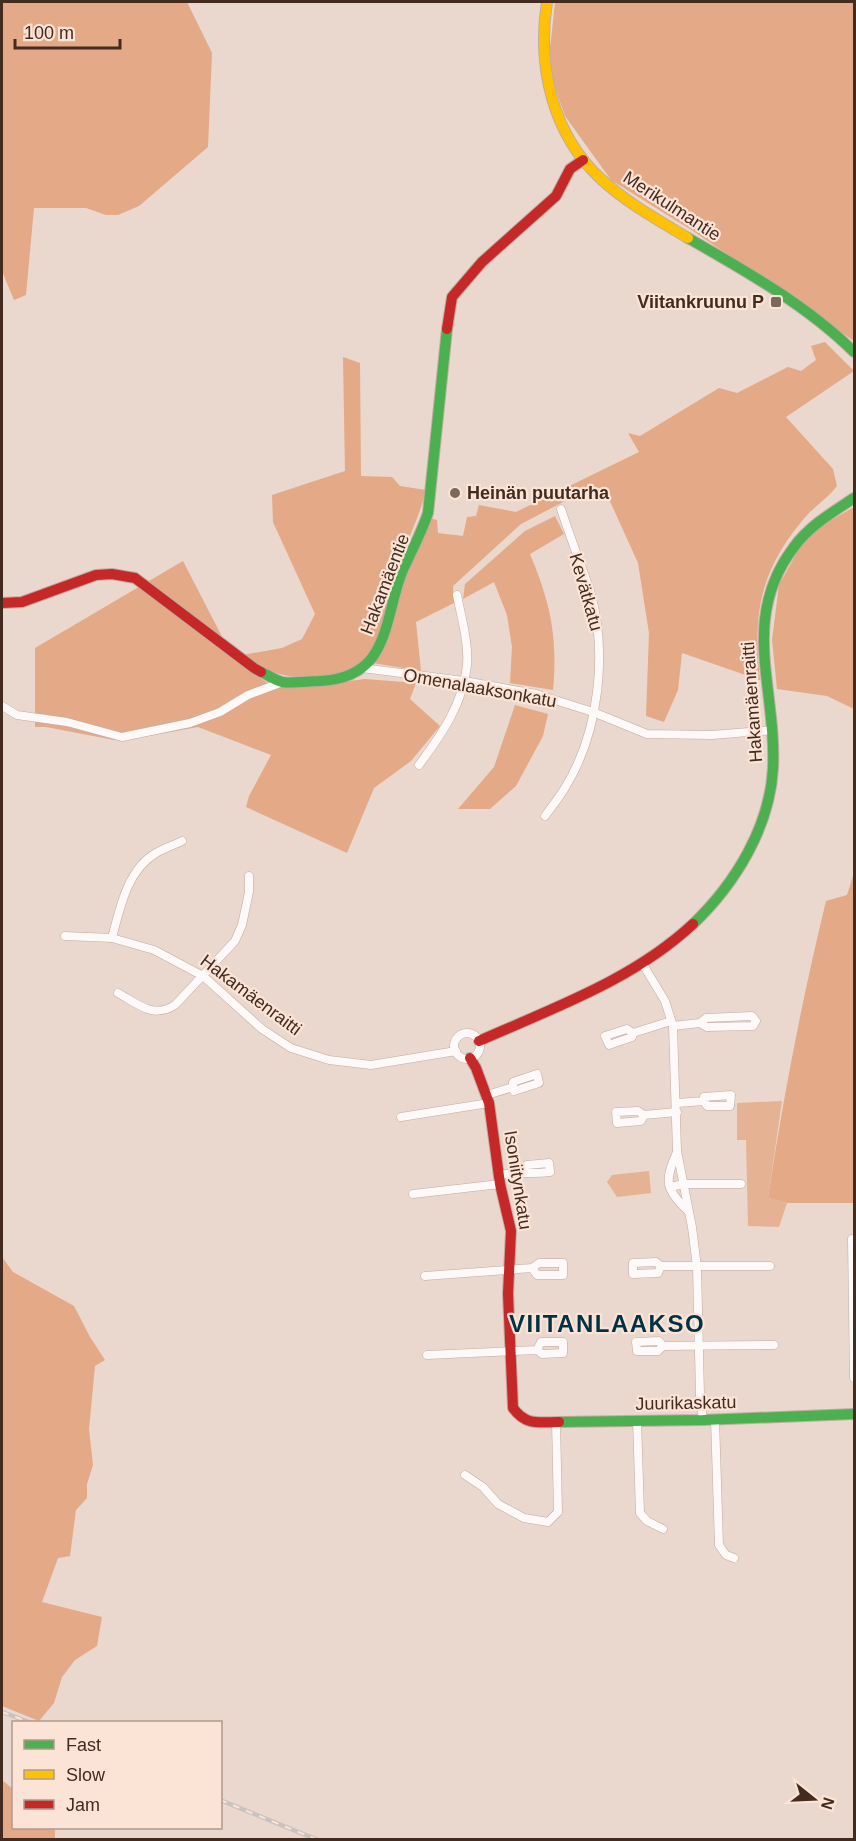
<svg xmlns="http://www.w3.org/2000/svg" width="856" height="1841" viewBox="0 0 856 1841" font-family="Arial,sans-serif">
<rect width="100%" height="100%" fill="#ead7cd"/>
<g fill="#e6b294">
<polygon points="782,1101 768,1198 787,1203 779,1227 748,1226 746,1140 737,1140 737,1103"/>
<polygon points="649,1171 651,1193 617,1197 607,1182 612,1175"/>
</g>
<g fill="#e4a986">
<polygon points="2,2 187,2 212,53 208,147 139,206 118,215 106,215 86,208 34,208 26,295 14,300 2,271"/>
<polygon points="555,2 854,2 854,341 693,231 611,180 565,116 548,68"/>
<path d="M825 342 854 371 786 417 833 469 837 486C827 499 812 508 802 521 759 573 753 615 760 680L682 653 678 690 664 722 646 716 649 633 638 563 604 488 588 489 521 524 453 586 454 603 416 622 421 671 373 663 405 573 429 518 437 520 438 533 463 536 467 517 476 516 479 505 516 512 639 452 628 433 640 436 719 388 737 393 788 367 801 371 816 360 811 346Z"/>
<path d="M343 357 360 363 361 476 392 477 400 486 426 490C419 519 405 544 396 572 388 598 386 623 374 647 356 680 301 683 270 671 260 667 251 660 242 655L282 648 302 639 315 614 273 522 272 495 345 471Z"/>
<polygon points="854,507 854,709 827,696 777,689 772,640 779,585 807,534"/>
<path d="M555 516 564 534 530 554C550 602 558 636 553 690L510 683 512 647 507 615 494 582 463 599 465 584 525 531Z"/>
<polygon points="183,561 233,658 274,688 310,686 365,679 416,683 410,699 440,726 411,761 374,788 347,853 246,807 249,796 271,755 198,727 148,736 114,740 46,727 35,727 35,648"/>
<polygon points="515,705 548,714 543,736 516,786 490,809 458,809 494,767"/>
<path d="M854 873V1203H787L768 1198C783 1098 802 1000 826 901L847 895Z"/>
<polygon points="2,1257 13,1272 74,1306 90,1337 105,1360 95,1366 89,1429 93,1465 87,1484 87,1498 76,1510 70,1556 58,1558 42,1602 102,1617 97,1646 75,1660 62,1677 54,1703 39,1721 2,1706"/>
<polygon points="2,1780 13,1789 14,1828 55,1828 55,1839 2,1839"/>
</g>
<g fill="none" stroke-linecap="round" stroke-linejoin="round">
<g stroke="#bfaca2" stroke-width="9">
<g id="street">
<polyline points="362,668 464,681 536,694 593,712 647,734 712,735 773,730"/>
<polyline points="2,706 17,715 67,722 122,737 190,723 220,712 248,695 283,682"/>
<path d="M419 765C442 734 463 704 467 665 469 644 461 616 457 595"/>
<path d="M545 816C552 806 560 797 566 786 599 732 608 652 590 591 581 564 570 537 561 509"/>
<polyline points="65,936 112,938 154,950 203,976 262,1029 291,1048 329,1060 371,1065 456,1051"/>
<path d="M112 938C120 908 127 870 156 853 165 848 174 845 182 841"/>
<polyline points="642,963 665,1001 673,1026 677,1151 692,1227 697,1267 700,1395 703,1420"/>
<path d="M118 993C138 1004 153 1019 175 1005L235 941 242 925 249 892V876"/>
<polyline points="673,1026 700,1023 707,1027 753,1026 756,1021 752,1016 706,1018 700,1023"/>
<polyline points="633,1033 627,1029 605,1036 609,1045 632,1037 633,1033 671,1021"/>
<circle cx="467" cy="1046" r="13"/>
<polyline points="487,1095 513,1087 514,1091 539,1083 537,1074 513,1082 513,1087"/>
<polyline points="677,1103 704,1101 707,1106 730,1106 731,1095 704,1097 704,1101"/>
<polyline points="644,1115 638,1111 616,1112 617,1123 641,1121 644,1115 677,1112"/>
<polyline points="401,1117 489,1103"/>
<path d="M677 1152C664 1182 665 1188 688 1211"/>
<path d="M499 1175C517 1172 532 1174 550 1172L549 1163 527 1165 523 1171"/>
<polyline points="670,1187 684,1184 741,1184"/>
<polyline points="413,1194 500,1184"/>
<polyline points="852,1239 854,1378"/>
<polyline points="661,1266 656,1262 633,1263 633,1274 658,1273 661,1266 770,1266"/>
<polyline points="425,1276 532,1268 537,1275 563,1275 563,1263 539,1263 532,1268"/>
<polyline points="663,1346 659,1341 636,1342 637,1351 658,1351 663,1346 774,1345"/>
<polyline points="427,1355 537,1350 542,1354 563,1353 563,1342 541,1342 537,1350"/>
<polyline points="715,1419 719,1545 726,1555 734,1558"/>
<polyline points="637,1420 640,1513 647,1521 663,1529"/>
<polyline points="465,1475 483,1487 498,1504 524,1518 548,1522 558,1512 556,1422"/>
</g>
</g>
<g stroke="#bfaca2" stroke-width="12">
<g id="fast">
<path d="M688 238C744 270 808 306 854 352"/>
<path d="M261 672C268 675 275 680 282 682 293 684 308 681 319 681 390 678 383 622 402 572 411 552 421 534 428 513L447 329"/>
<path d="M693 924C735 884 770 827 773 768 777 689 739 619 794 547 809 526 833 512 854 498"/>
<polyline points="559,1422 703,1420 854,1414"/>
</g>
</g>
<g stroke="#bfaca2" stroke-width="12">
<path id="slow" d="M547 2C537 66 552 134 601 179 627 203 658 220 688 238"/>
</g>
<g stroke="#bfaca2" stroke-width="12">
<g id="jam">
<polyline points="447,329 452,297 482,262 556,196 570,169 583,160"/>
<polyline points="2,603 22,602 96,575 112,574 135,578 254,668 261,672"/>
<path d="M479 1041C553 1008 633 980 693 924"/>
<path d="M470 1058 476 1068 489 1103 500 1184 511 1231 508 1294 513 1408C526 1426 539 1422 559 1422"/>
</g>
</g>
<use href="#street" stroke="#fcf9f8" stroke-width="8"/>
<use href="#fast" stroke="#4caf50" stroke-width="10"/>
<use href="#slow" stroke="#ffc107" stroke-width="10"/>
<use href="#jam" stroke="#c62828" stroke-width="10"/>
<g stroke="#c9c3c0" stroke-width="4.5">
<g id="rail">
<polyline points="2,1712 29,1722"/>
<polyline points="220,1800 318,1840"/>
</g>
</g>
<use href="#rail" stroke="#fbe3d6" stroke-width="2" stroke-dasharray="7" stroke-linecap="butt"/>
</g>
<g fill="#7d685c" stroke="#fbe3d6" stroke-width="2">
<rect x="770" y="296" width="12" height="12" rx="3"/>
<circle cx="455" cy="493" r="6"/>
</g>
<g text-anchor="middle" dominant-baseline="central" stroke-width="4.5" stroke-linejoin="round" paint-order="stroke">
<g font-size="18" fill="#432c1f" stroke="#fbe3d6">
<text transform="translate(672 206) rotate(33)">Merikulmantie</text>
<text transform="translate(385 584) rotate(-69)">Hakamäentie</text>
<text transform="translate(586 592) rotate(74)">Kevätkatu</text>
<text transform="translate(480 688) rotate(10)">Omenalaaksonkatu</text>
<text transform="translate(752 702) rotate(-94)">Hakamäenraitti</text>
<text transform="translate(251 995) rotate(37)">Hakamäenraitti</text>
<text transform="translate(518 1180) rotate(81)">Isoniitynkatu</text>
<text transform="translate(686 1403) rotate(-1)">Juurikaskatu</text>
</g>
<g font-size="18" font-weight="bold" fill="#432c1f" stroke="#fbe3d6" text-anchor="end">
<text x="764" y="302">Viitankruunu P</text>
<text x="467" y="493" text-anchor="start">Heinän puutarha</text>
</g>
<g font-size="24" font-weight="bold" letter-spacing="1.5" fill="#003246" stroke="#fbe3d6">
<text x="607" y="1323">VIITANLAAKSO</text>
</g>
</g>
<rect width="856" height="1841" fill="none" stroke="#432c1f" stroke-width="6"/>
<rect x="12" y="1721" width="210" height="108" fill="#fbe3d6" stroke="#b19a8d" stroke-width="1.5"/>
<rect x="24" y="1740" width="30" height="9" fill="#4caf50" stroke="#b19a8d" stroke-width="1.5"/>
<text x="66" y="1751" font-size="18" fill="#432c1f">Fast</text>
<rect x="24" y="1770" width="30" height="9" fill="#ffc107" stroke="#b19a8d" stroke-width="1.5"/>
<text x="66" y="1781" font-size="18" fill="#432c1f">Slow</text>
<rect x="24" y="1800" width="30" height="9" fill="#c62828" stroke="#b19a8d" stroke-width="1.5"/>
<text x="66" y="1811" font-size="18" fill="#432c1f">Jam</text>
<g transform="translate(814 1799) rotate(108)" stroke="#fbe3d6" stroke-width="4.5" paint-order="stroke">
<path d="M0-4.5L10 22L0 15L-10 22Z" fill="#432c1f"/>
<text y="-9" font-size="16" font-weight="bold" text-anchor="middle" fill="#432c1f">N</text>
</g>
<path d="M15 39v9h105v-9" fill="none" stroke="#432c1f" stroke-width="3"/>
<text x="24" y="39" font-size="18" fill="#432c1f" stroke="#fbe3d6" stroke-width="4.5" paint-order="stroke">100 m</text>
</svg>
